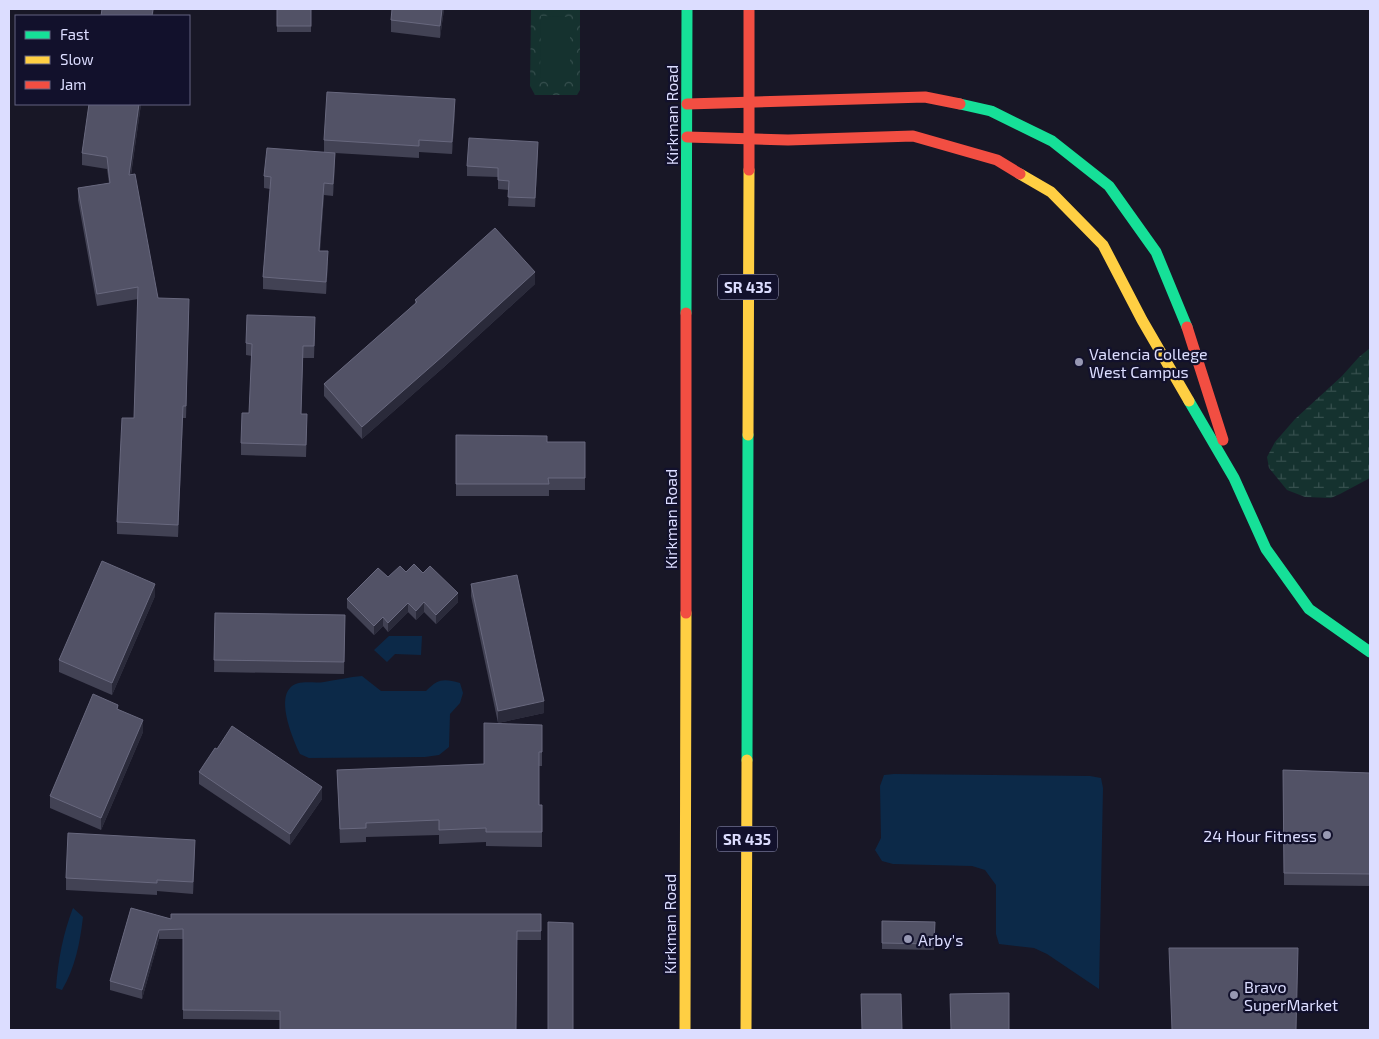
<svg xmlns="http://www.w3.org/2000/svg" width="1379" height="1039" viewBox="0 0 1379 1039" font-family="'Exo 2',sans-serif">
<defs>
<pattern id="wetland-marsh" width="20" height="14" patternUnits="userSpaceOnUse" patternTransform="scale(1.25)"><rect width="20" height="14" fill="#15322f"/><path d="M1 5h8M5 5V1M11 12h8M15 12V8" fill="none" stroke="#364f4e"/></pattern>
<pattern id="park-crowns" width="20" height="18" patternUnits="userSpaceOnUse" patternTransform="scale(1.25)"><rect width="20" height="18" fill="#15322f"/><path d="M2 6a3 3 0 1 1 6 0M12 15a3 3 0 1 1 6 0" fill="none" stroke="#364f4e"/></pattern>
</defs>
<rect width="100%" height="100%" fill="#181726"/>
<polygon fill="url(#wetland-marsh)" points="1370,348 1370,478 1340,494 1331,498 1305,497 1287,490 1269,468 1267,457 1275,442 1295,419 1342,376 1359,357"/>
<polygon fill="url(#park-crowns)" points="531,9 580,9 580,90 577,95 535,95 530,86"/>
<polygon fill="#15322f" points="541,16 570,17 570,79 540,79"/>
<g fill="#0c2948">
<polygon points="389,636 422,636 421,655 395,654 387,662 374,650"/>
<path d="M362 676 381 691H426C439 678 444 679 460 683L463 693 460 703 450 714 449 747 439 755 425 757 309 758 300 754C293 740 277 701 290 688 298 679 313 684 324 682 337 680 349 677 362 676Z"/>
<polygon points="894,774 1090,776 1101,778 1103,788 1099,989 1047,954 1034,948 999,944 996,934 996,885 985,870 972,866 893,864 882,861 875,850 881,838 880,786 884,775"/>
<path d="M73 908 83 917C80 943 75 968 62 990L56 988C58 960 63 934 73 908Z"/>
</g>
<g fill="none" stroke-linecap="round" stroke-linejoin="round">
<g stroke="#16e098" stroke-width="11">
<polyline points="960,104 991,111 1052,141 1109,186 1156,252 1187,327"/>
<polyline points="686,313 687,9"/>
<polyline points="1189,401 1234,478 1266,549 1309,609 1370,652"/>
<polyline points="747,760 748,435"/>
</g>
<g stroke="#ffcf43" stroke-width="11">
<polyline points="1020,174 1051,192 1103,245 1142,320 1189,401"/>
<polyline points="748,435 749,170"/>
<polyline points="685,1030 686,613"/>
<polyline points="746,1030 747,760"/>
</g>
<g stroke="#f24e42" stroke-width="11">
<polyline points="687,104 925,97 960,104"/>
<polyline points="687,137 788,140 913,136 997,160 1020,174"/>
<polyline points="749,170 749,9"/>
<polyline points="1187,327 1223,440"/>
<polyline points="686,613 686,313"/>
</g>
</g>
<g fill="#424254">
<rect x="277" y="9" width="34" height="23"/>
<polygon points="444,9 440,38 391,32 391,20"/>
<polygon points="89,104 141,104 131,175 158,298 189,311 186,418 183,418 178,537 117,534 117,522 134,418 138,299 97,306 78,200 78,188 109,183 107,169 82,165 82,153"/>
<polygon points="455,111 452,154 419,152 419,158 335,153 335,165 333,196 324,195 320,251 328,263 326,294 263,289 263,277 270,189 264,188 264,176 324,152 324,140"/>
<polygon points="538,151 535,207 508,206 509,190 498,189 498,177 467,176 467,166"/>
<polygon points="535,284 444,367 362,439 324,396 324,384 415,304 415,300"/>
<polygon points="315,329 314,358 303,358 301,414 307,426 306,457 241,455 241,443 249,413 252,356 246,355 246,343"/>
<polygon points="456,435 547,442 585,442 585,490 549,490 549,496 456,496"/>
<polygon points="406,572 423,573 458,602 436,624 424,612 416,620 408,612 388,632 383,626 374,635 347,608 347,599 388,577"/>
<polygon points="471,584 544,713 498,723 471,596"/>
<polygon points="155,596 112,695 59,672 59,660"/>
<polygon points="215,613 345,615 344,674 214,672"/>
<polygon points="118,709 143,732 101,830 50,808 50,796"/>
<polygon points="542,725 542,766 539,766 539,805 542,805 542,847 486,846 486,842 439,844 439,835 366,837 366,842 340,843 337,770 484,764"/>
<polygon points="1283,770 1370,773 1370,886 1284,885"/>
<polygon points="199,772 322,799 290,845 199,784"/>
<polygon points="195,852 193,894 157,891 157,895 66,890 66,878"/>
<polygon points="131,908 171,919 541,914 541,940 517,940 280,1020 183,1019 183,939 159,939 142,999 110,990 110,981"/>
<polygon points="882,921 935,922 934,950 882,949"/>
</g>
<g fill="#2a2a3a">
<polygon points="153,9 154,9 153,16 152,16"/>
<polygon points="442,9 444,9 440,38 440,26"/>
<polygon points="455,99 455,111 452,154 452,142"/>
<polygon points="139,104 141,104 129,187 129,175"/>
<polygon points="538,142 538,151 535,207 535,198"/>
<polygon points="335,153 335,165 333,196 333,184"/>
<polygon points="324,183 324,195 319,263 319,251"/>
<polygon points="328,251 328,263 326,294 326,282"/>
<polygon points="535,272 535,284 444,367 362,439 362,427"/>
<polygon points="183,406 183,418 178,537 178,525"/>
<polygon points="155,584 155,596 112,695 112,683"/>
<polygon points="458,593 458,602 436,624 436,615"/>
<polygon points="424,602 424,612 416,620 416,611"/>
<polygon points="408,603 408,612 388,632 388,623"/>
<polygon points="383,617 383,626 374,635 374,626"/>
<polygon points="544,701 544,713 498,723 498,711"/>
<polygon points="143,720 143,732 101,830 101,818"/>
<polygon points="322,787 322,799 290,845 290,834"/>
<polygon points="195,840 195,852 193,894 193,882"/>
<polygon points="159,930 159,939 142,999 142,990"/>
</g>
<g fill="#525266" stroke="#68687e">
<polygon points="102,9 153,9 152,16 101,16"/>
<rect x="277" y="9" width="34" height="17"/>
<polygon points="392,9 442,9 440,26 391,20"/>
<polygon points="327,92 455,99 452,142 419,140 419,146 324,140"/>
<polygon points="89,104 139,104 129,175 135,174 158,298 189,299 186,406 183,406 178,525 117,522 122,418 134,418 138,287 97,294 78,188 110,183 107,157 82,153"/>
<polygon points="469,138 538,142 535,198 508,197 509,181 498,180 498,168 467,166"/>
<polygon points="267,148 335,153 333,184 324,183 319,251 328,251 326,282 263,277 271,177 264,176"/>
<polygon points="495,228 535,272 444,355 362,427 324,384 417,302 415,300"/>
<polygon points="247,315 315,317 314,346 303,346 301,414 307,414 306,445 241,443 242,413 249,413 252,344 246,343"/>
<polygon points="456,435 547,436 547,442 585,442 585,478 548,478 549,484 456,484"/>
<polygon points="102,561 155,584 112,683 59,660"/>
<polygon points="414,564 423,573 430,566 458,593 436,615 424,602 416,611 408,603 388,623 383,617 374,626 347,599 378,568 388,577 400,566 406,572"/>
<polygon points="517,575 544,701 498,711 471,584"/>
<polygon points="215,613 345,615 344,662 214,660"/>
<polygon points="93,694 118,705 117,709 143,720 101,818 50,796"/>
<polygon points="484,723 542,725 542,752 539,752 539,805 542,805 542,832 486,832 486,828 439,830 439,820 366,823 366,828 340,829 337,770 484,764"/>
<polygon points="232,726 322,787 290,834 199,772 215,748 217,749"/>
<polygon points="1283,770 1370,773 1370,874 1284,873"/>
<polygon points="68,833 195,840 193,882 157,880 157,883 66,878"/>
<polygon points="131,908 171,919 171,914 541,914 541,931 517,931 516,1030 280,1030 280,1011 183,1010 183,929 159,930 142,990 110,981"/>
<polygon points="882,921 935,922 934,944 882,943"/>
<polygon points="548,922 573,923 573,1030 548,1030"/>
<polygon points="1169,948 1298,948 1296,1030 1172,1030"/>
<polygon points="1009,993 1009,1030 951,1030 950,994"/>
<polygon points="861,994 901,994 902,1030 862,1030"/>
</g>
<g fill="#9798b3" stroke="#12112c" stroke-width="2">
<circle cx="1079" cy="362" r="5"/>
<circle cx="1327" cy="835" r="5"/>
<circle cx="908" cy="939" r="5"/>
<circle cx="1234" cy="995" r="5"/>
</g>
<g text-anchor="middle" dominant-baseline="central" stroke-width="4.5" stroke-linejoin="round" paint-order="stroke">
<g fill="#12112c" stroke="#9fa0c0" stroke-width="1">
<rect x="718" y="274.5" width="60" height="25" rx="4"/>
<rect x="717" y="826.5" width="60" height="25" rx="4"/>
</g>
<g font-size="15" font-weight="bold" fill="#dcddff">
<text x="748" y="287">SR 435</text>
<text x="747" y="839">SR 435</text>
</g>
<g font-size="16" fill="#dcddff" stroke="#12112c">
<text transform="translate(671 115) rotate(-90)">Kirkman Road</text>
<text transform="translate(670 519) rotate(-90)">Kirkman Road</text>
<text transform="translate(669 924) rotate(-90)">Kirkman Road</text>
</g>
<g font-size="16" fill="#dcddff" stroke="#12112c" text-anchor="start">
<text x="1089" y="353">Valencia College<tspan x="1089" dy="18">West Campus</tspan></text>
<text x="1317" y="835" text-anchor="end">24 Hour Fitness</text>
<text x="918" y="939">Arby's</text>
<text x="1244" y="986">Bravo<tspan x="1244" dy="18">SuperMarket</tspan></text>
</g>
</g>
<rect width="1379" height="1039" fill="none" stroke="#dcddff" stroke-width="20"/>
<rect x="15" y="15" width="175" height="90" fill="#12112c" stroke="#636380"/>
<rect x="25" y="31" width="25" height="8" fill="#16e098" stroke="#636380"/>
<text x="60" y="40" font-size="15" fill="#dcddff">Fast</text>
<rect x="25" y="56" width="25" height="8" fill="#ffcf43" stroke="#636380"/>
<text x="60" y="65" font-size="15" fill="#dcddff">Slow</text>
<rect x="25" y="81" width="25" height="8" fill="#f24e42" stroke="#636380"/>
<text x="60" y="90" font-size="15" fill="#dcddff">Jam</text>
</svg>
